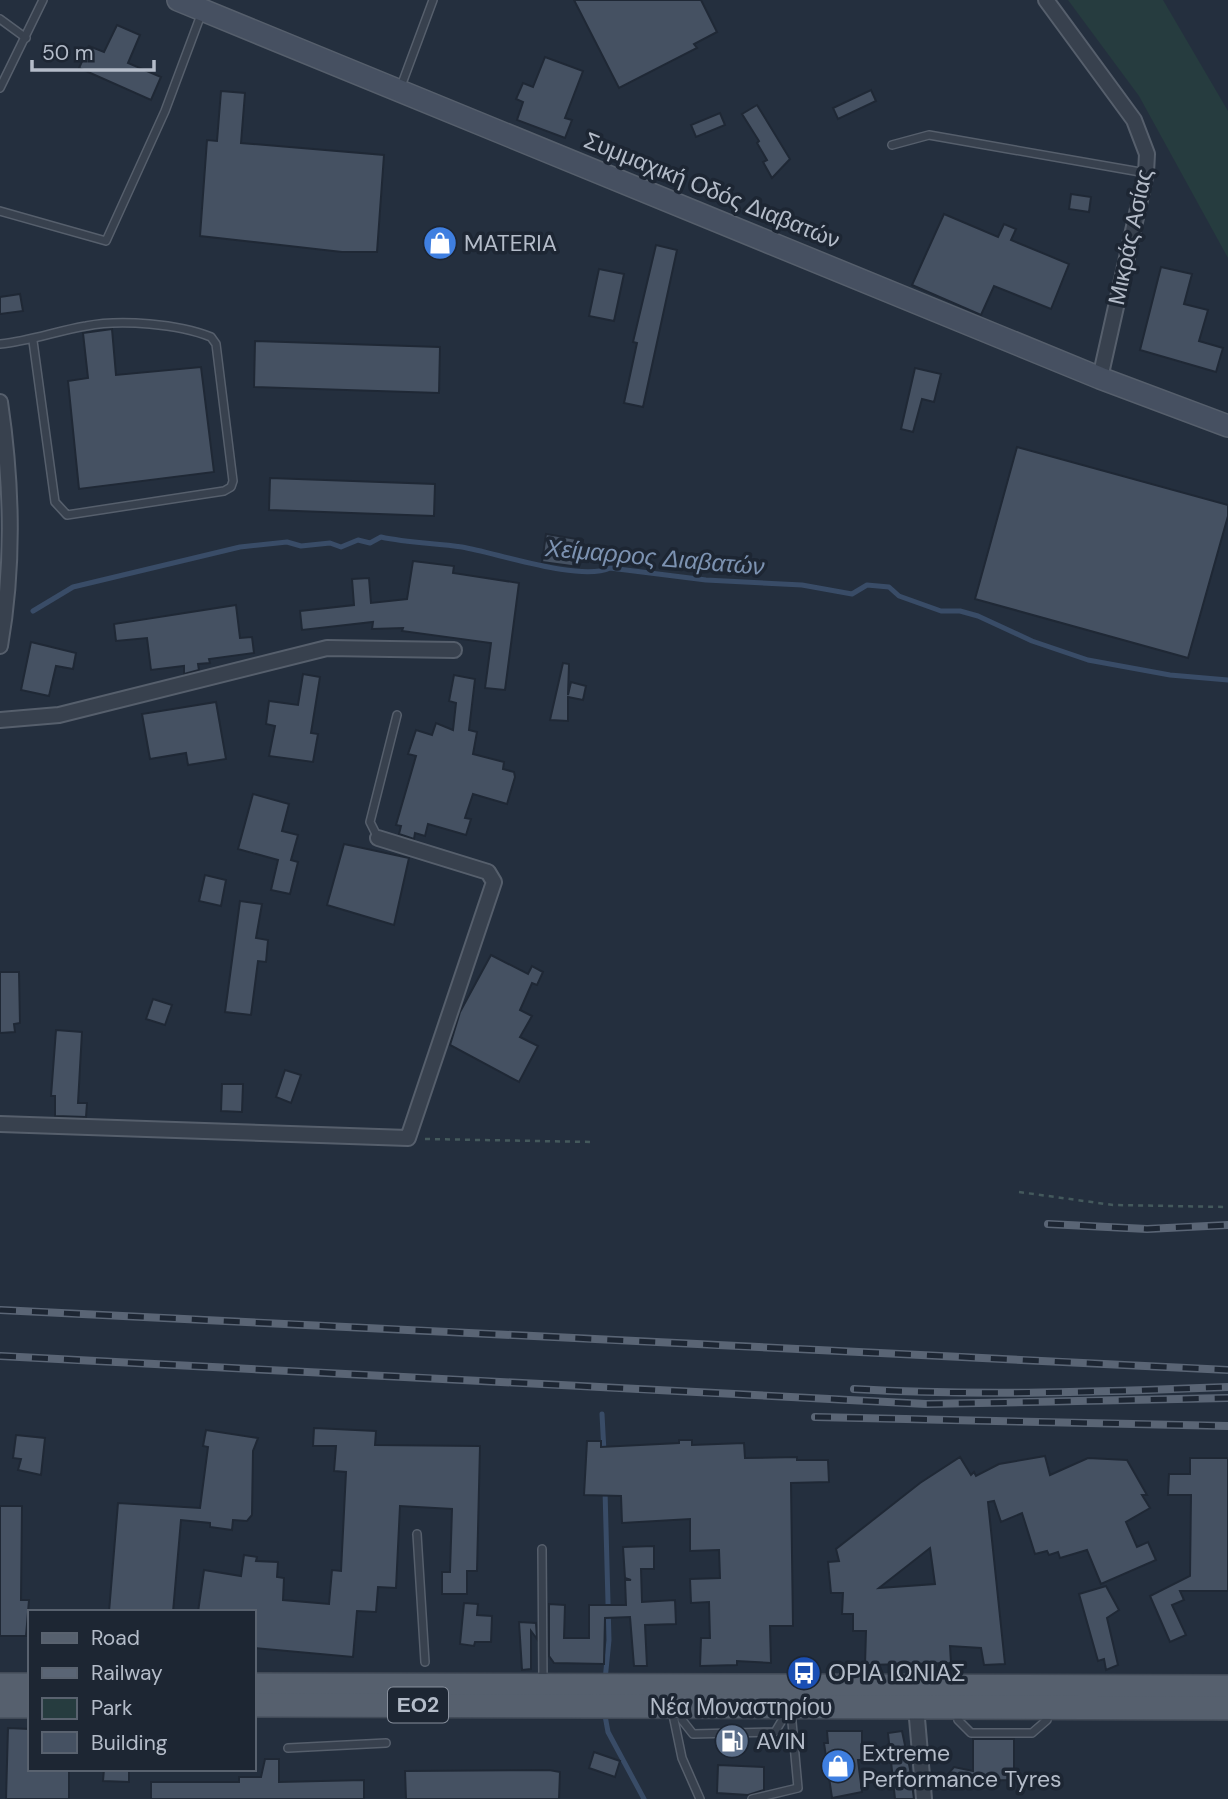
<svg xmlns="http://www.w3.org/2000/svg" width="1228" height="1799" viewBox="0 0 1228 1799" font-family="'DM Sans',sans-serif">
<rect width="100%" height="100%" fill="#242f3e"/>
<polygon fill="#263c3f" points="1068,0 1163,0 1228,111 1228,258 1139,96"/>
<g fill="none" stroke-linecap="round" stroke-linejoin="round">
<g stroke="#394c67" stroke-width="5">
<path d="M33 611 73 587 240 547 287 542 301 546 330 543 341 547 358 540 370 543 381 537C408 543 435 543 462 547 497 553 580 582 610 568L706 580 802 585 852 594 867 585 889 587 899 596 941 611H960L978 616 1032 641 1088 660 1170 675 1228 680"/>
<polyline points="602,1414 604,1452"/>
<polyline points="605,1490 609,1640 605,1680"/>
<polyline points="604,1710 608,1732 644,1799"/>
</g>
</g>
<g fill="#455162" stroke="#1f2835" stroke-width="2" fill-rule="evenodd">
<polygon points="574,0 701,0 717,32 694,44 697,48 619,88"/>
<polygon points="117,25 140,35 128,63 161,77 151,100 79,68 89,46 104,52"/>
<polygon points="545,57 583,71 565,118 572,120 565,138 517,120 523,102 516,99 523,83 533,87"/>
<polygon points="871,90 876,101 838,119 833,108"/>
<polygon points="221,91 245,93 241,143 384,155 377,252 342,252 200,236 207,140 217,141"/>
<polygon points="757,105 790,159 772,178 763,162 767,160 757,143 759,141 742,114"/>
<polygon points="720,113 725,125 696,137 691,125"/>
<polygon points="1071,194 1091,197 1089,212 1069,209"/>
<polygon points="944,214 998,237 1004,224 1016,229 1011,240 1069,264 1051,309 994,286 981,315 912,285"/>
<polygon points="656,245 677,250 643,407 624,403 637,343 633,342"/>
<polygon points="1161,267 1192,274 1184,304 1208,310 1199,341 1223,348 1216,372 1140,350"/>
<polygon points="599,269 624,274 614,321 589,316"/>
<polygon points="20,294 23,311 0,314 0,297"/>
<polygon points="112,329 116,375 201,367 214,472 79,489 68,381 88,378 83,333"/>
<polygon points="255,341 440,347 439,393 254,387"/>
<polygon points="915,368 941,374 934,402 922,399 913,432 901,429"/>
<polygon points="1017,447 1228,505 1228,516 1188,658 975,599"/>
<polygon points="270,478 435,484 434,516 269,510"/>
<polygon points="546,534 583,540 579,567 542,562"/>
<polygon points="413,561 454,566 453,573 519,583 505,690 485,688 491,643 402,631 403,628 372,629 373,622 302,630 300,611 354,605 352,579 369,578 371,603 407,599"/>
<polygon points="236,605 240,638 252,637 254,653 209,659 210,663 198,664 199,670 184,674 184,666 151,670 147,638 116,641 114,624"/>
<polygon points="31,642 76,653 73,669 56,666 49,696 21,690"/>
<polygon points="563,663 569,664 568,695 571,682 586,686 583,700 568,697 568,721 550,720"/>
<polygon points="303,674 320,677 311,733 318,734 313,762 269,756 275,726 266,724 269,701 298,705"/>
<polygon points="454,675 475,679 469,730 477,732 473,754 504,762 503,769 514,772 515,777 507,804 473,794 465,818 471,819 466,835 428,824 425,836 415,833 414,839 399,834 401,826 396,825 416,756 408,754 416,730 432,735 436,723 453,730 456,703 449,701"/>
<polygon points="216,702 226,759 188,765 186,753 150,759 142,714"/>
<polygon points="253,794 289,804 282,831 298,835 291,860 298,862 290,894 271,890 278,860 238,849"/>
<polygon points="344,844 409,858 394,925 327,905"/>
<polygon points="205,875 226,880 221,906 199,901"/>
<polygon points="240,901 262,904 256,938 268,940 266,962 258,961 251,1015 225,1012"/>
<polygon points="491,955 528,974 532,966 543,972 537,985 532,983 520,1010 532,1016 520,1037 538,1046 519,1082 450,1045 460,1012"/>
<polygon points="0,972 19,972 20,1023 14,1024 15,1032 0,1033"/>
<polygon points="153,999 172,1005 165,1025 146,1019"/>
<polygon points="56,1030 82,1032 78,1103 87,1103 86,1117 55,1116 55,1096 51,1096"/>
<polygon points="285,1070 301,1075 291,1103 276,1097"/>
<polygon points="222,1084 243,1084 242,1112 221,1111"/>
<polygon points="314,1428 376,1431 375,1445 480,1446 477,1571 467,1571 467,1594 442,1594 442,1572 450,1572 452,1509 400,1506 396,1588 378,1587 376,1612 357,1611 353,1657 254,1648 254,1612 198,1612 204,1570 241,1576 244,1555 257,1557 256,1561 278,1562 277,1577 284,1578 283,1600 329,1604 332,1570 341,1571 346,1472 334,1471 336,1446 313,1446"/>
<polygon points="206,1430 258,1438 253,1451 252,1515 247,1521 233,1520 232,1530 210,1527 210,1523 181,1520 173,1612 109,1612 118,1503 200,1508 208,1447 203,1446"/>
<polygon points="16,1435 45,1438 41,1475 18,1470 21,1459 13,1458"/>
<polygon points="679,1440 692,1440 692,1445 744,1443 745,1458 797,1457 797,1460 828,1460 829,1482 791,1483 793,1626 770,1626 771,1663 737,1661 737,1665 700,1666 701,1638 710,1638 709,1602 691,1603 690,1579 720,1578 719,1550 690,1551 690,1519 622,1523 621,1496 584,1495 587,1441 601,1441 601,1447 679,1443"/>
<path d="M1045 1456 1050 1475 1088 1458 1127 1460 1147 1495H1142L1150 1508 1126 1522 1137 1547 1148 1542 1156 1560 1101 1584 1087 1550 1060 1558 1058 1552 1049 1555 1047 1551 1035 1554 1022 1513 1001 1522 994 1501 988 1502 1005 1664 984 1665 981 1648 950 1646 951 1663 865 1665 866 1631H853V1614H842L843 1593H831L828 1562 839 1561 836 1549 920 1483 960 1457 971 1475 974 1472 976 1476 999 1464ZM930 1548 935 1584 879 1588Z"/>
<polygon points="1190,1458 1228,1458 1228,1591 1180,1591 1184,1600 1172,1605 1186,1635 1170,1642 1150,1596 1190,1576 1191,1495 1168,1495 1169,1474 1190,1474"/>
<polygon points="0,1506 22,1506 21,1600 29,1600 26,1636 0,1636"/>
<polygon points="654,1546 654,1569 641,1569 642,1602 675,1600 676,1624 645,1625 647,1666 634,1666 630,1617 605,1618 604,1664 554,1663 549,1656 549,1604 565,1605 564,1638 589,1638 589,1605 626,1605 625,1580 631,1580 625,1578 623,1547"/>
<polygon points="1106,1586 1119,1610 1107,1618 1118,1665 1106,1670 1104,1659 1098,1661 1079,1594"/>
<polygon points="464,1603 478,1604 477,1615 492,1616 491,1642 475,1642 474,1646 460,1644"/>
<polygon points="519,1622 536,1623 537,1639 531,1631 531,1669 522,1670"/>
<polygon points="8,1728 30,1729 30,1769 69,1769 69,1799 6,1799"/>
<polygon points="827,1731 862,1731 862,1760 858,1760 862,1792 832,1798 824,1743 828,1743"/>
<polygon points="902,1731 910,1769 914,1799 895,1799 888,1733"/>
<polygon points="973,1739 1014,1739 1014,1780 967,1781 957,1786 949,1782 948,1774 954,1767 973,1771"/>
<polygon points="594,1752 620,1761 615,1777 589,1768"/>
<polygon points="265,1759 279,1759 279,1782 364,1780 364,1799 151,1799 151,1782 239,1782 239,1777 261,1777"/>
<polygon points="718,1765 764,1767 764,1790 748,1795 717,1793"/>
<polygon points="104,1769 129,1769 129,1782 103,1781"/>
<polygon points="549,1770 560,1772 559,1799 406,1799 405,1771"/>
</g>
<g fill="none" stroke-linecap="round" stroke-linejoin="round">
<g stroke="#565f6c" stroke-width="10">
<g id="lane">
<polyline points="0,19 26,38"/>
<polyline points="0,88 43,0"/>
<polyline points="400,89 433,0"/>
<polyline points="892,145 929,135 1146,173"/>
<polyline points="0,211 106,241 165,111 202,12"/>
<path d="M0 344C31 341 56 331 86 326 121 319 179 324 211 337L216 344 233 481 231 487 224 491 67 515 55 502 33 341"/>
<polyline points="378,838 370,822 397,715"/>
<polyline points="417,1534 425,1662"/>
<polyline points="542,1549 543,1681"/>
<polyline points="672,1710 682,1758 700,1799"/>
<polyline points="682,1720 693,1734 775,1732 781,1722"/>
<polyline points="958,1720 971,1733 1032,1733 1047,1720"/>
<polyline points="288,1748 386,1743"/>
<polyline points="752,1799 798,1788 791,1711"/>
</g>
</g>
<g stroke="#565f6c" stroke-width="18">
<g id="street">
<polyline points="1046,0 1134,120 1147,154 1146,173 1100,378"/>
<path d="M0 402C12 483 14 566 0 646"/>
<polyline points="0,720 59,715 327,648 454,650"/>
<polyline points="0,1124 408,1138 494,882 488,872 378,838"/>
<polyline points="916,1707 924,1799"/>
</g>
</g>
<g stroke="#565f6c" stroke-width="24">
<polyline id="secondary" points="178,0 1100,378 1228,426"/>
</g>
<g stroke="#414a57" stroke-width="26">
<g id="primary">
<polyline points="0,1685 30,1685"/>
<polyline points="254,1685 1228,1687"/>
<polyline points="254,1705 1228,1708"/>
<polyline points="0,1706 30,1706"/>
</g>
</g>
<g stroke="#44595c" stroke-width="2.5" stroke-dasharray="5 5" stroke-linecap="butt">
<polyline points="425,1139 594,1142"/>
<polyline points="1019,1192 1113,1205 1228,1207"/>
</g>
<use href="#lane" stroke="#38414e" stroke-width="7"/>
<use href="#street" stroke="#38414e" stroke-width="14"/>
<use href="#secondary" stroke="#465061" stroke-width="21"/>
<use href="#primary" stroke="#56606e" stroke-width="23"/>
<g stroke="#5a6575" stroke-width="8">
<g id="rail">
<polyline points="1048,1224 1147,1229 1228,1225"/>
<polyline points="0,1310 1228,1370"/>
<polyline points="0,1356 926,1404 1228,1398"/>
<path d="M854 1389C978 1396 1103 1392 1228 1387"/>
<polyline points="815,1417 1228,1426"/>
</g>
</g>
<use href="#rail" stroke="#1d2633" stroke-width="5" stroke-dasharray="16" stroke-linecap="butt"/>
</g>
<defs>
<g id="shop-disc" transform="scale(1.75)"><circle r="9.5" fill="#3f7fe0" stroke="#1d2633"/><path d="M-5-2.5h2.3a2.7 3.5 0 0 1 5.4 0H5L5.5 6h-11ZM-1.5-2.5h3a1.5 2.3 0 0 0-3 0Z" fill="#fff"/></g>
<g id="bus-disc" transform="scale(1.75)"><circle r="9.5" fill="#1a4fb4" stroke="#1d2633"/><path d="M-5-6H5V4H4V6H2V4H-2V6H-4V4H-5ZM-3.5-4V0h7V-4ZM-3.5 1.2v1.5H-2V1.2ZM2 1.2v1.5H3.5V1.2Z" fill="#fff"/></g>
<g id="fuel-disc" transform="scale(1.75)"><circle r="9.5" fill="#5c6f8a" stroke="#1d2633"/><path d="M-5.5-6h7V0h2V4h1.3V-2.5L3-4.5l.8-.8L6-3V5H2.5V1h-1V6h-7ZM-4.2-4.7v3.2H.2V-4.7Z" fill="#fff"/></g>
</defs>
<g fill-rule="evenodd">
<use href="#shop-disc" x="440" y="243"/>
<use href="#bus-disc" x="804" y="1673"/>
<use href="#fuel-disc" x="732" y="1741"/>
<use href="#shop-disc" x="838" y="1766"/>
</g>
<g text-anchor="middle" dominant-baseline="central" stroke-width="7" stroke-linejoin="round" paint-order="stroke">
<rect fill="#1d2633" stroke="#878f9c" stroke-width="2" x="388" y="1687.5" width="60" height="35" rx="5"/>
<g font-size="21" font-weight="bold" fill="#b4bcc9">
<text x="418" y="1705">ΕΟ2</text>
</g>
<g font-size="23" fill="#b4bcc9" stroke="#1d2633">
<text transform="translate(712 190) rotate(22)">Συμμαχική Οδός Διαβατών</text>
<text transform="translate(1130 237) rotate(-78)">Μικράς Ασίας</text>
<text x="741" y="1707">Νέα Μοναστηρίου</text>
</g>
<g font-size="23" fill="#b4bcc9" stroke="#1d2633" text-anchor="start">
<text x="464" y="243">MATERIA</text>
<text x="828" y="1673">ΟΡΙΑ ΙΩΝΙΑΣ</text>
<text x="756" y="1741">AVIN</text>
<text x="862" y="1753">Extreme<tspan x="862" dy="26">Performance Tyres</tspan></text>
</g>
<g font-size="24" font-style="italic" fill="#7c92b1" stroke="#1d2633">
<text transform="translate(655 557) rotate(5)">Χείμαρρος Διαβατών</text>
</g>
</g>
<rect x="28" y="1610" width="228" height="161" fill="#1d2633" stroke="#59626f" stroke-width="2"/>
<rect x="42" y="1633" width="35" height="10" fill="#56606e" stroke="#59626f" stroke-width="2"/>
<text x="91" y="1645" font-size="21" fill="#b4bcc9">Road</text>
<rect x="42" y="1668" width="35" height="10" fill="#5a6575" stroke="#59626f" stroke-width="2"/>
<text x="91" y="1680" font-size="21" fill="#b4bcc9">Railway</text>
<rect x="42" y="1698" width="35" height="21" fill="#263c3f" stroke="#59626f" stroke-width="2"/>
<text x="91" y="1715" font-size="21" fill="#b4bcc9">Park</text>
<rect x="42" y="1732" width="35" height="21" fill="#455162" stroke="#59626f" stroke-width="2"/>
<text x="91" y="1750" font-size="21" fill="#b4bcc9">Building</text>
<path d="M32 60v10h122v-10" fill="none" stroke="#b4bcc9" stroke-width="3.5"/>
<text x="42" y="60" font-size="21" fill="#b4bcc9" stroke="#1d2633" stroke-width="5" paint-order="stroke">50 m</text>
</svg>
